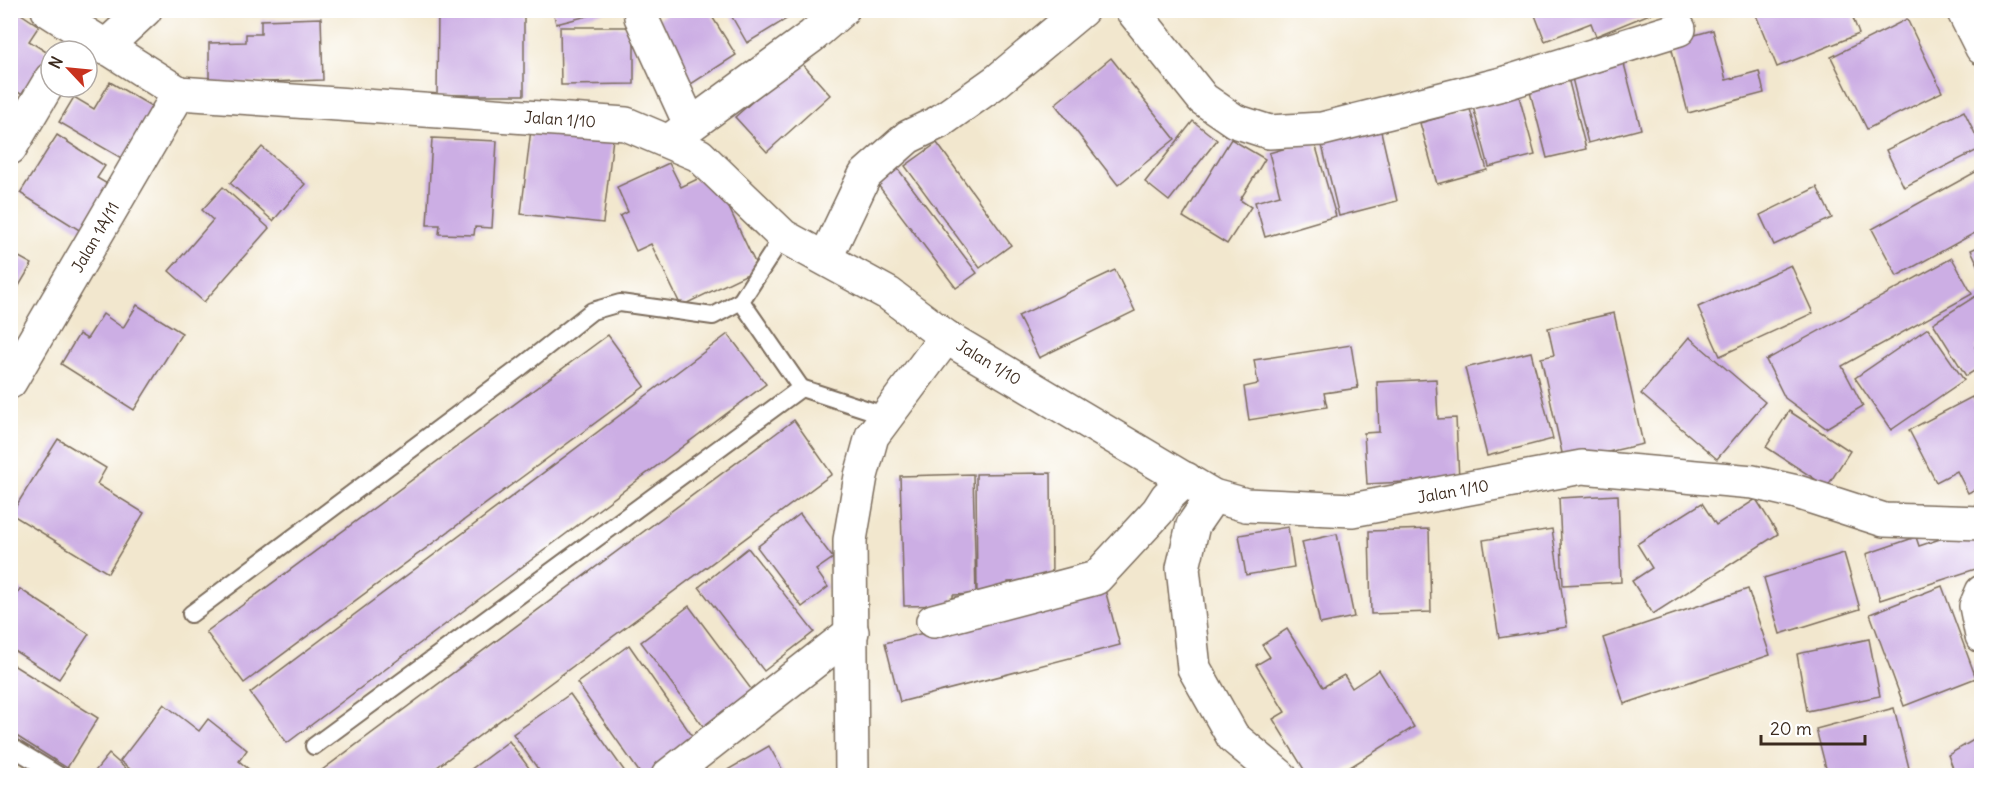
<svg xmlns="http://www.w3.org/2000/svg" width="1992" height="786" viewBox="0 0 1992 786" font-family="Delius,sans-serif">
<rect width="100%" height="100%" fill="#fff"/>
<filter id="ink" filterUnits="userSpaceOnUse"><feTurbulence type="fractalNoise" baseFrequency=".0167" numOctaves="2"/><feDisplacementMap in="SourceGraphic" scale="12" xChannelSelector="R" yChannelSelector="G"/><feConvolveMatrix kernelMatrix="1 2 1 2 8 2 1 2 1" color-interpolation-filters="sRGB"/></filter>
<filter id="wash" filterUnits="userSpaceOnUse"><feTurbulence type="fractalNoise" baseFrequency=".008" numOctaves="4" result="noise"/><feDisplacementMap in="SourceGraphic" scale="24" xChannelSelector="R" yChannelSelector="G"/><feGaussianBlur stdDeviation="1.35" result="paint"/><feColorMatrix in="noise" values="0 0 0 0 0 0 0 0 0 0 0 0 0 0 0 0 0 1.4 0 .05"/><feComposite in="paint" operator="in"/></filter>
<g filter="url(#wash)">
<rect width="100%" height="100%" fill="#f2e7ce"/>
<g id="blocks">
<g fill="#ccaee4">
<polygon points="10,10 15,10 39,26 29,41 51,55 51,61 27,98 10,87"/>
<polygon points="438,10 524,10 524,95 437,95"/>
<polygon points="553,10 607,10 607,11 556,24"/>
<polygon points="672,10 708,10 736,55 688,86 656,21"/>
<polygon points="728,10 801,10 747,43"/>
<polygon points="1533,10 1657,10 1657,11 1596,36 1591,23 1545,41"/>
<polygon points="1754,10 1850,10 1859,34 1777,67"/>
<polygon points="321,18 323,80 209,84 209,43 246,42 246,34 261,34 261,20"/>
<polygon points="1907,19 1942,92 1867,129 1831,57"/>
<polygon points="560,27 634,27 634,84 561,85"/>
<polygon points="1713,30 1726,80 1759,71 1764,93 1688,113 1670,42"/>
<polygon points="1111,58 1175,139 1118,185 1055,104"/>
<polygon points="799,60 830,95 767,152 735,117"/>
<polygon points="1623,60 1641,129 1588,143 1571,74"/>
<polygon points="1567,74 1586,149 1547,158 1528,84"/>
<polygon points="110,82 165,114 135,166 59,122 74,97 94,109"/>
<polygon points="1517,89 1535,155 1489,167 1472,103"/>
<polygon points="1470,109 1487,170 1437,184 1420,123"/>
<polygon points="1964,111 1982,148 1904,187 1886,150"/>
<polygon points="1193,121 1217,140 1169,201 1145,182"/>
<polygon points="1380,127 1397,201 1339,216 1321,141"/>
<polygon points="531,129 613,138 603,223 521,214"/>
<polygon points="57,135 105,166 97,178 121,192 92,238 20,193"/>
<polygon points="432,138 497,141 492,228 475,227 474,235 439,234 440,225 427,225"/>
<polygon points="1231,139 1265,159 1240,200 1251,207 1227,244 1183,217"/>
<polygon points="1314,140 1336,216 1265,237 1255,202 1280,195 1269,153"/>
<polygon points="937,143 1011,245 980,268 905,166"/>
<polygon points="262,147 305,184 273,221 230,183"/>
<polygon points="669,163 681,187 712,172 758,269 681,306 651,244 636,251 620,216 628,212 617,187"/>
<polygon points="898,169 977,273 956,288 878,185"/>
<polygon points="1979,170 1982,175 1982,229 1897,276 1872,229"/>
<polygon points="223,187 269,228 204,302 169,271 213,220 202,210"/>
<polygon points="1817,187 1832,218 1774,245 1760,215"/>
<polygon points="1982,245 1982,273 1971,250"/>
<polygon points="10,252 32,264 10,301"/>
<polygon points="1952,258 1972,294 1842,366 1863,406 1826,428 1785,398 1766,360"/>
<polygon points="1791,265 1813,313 1720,356 1698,307"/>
<polygon points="1115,270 1135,311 1039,358 1018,316"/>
<polygon points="1982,292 1982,343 1975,347 1982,357 1982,366 1966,376 1933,323"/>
<polygon points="137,305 182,333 134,410 61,364 79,334 87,339 103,314 123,328"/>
<polygon points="1614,313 1643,444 1564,462 1541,358 1554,355 1548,328"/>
<polygon points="1928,328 1964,380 1891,430 1855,378"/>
<polygon points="728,334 766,384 287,743 250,693"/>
<polygon points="608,335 645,386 244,683 206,632"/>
<polygon points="1689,337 1765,402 1717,459 1641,394"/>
<polygon points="1351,345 1358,388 1324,393 1327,407 1249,420 1244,387 1258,384 1254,360"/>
<polygon points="1531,352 1553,439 1487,456 1465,368"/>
<polygon points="1436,379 1438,419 1456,418 1459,479 1367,484 1364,433 1379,432 1377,382"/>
<polygon points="1972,397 1982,417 1982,486 1968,493 1957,471 1936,482 1909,430"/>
<polygon points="1789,411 1850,451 1827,487 1766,447"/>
<polygon points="794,420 832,474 425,776 314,776"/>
<polygon points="58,439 106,468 97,484 144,513 108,573 11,514"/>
<polygon points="1051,473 1052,581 1008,582 1007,594 977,594 976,474"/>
<polygon points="973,474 976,594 953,595 953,605 904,606 900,476"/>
<polygon points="1618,495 1621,582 1563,585 1559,498"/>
<polygon points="1756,499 1778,534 1653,614 1632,581 1652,568 1637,544 1702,503 1716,525"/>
<polygon points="800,514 833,558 816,570 828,587 802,607 757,547"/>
<polygon points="1982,525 1982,567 1880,600 1866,554 1916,537 1919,546"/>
<polygon points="1288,527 1294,567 1246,575 1239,535"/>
<polygon points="1429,529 1431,612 1371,614 1369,531"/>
<polygon points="1552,529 1567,627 1499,638 1483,540"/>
<polygon points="1337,534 1354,617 1320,624 1302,542"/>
<polygon points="748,548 814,632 764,671 699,587"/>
<polygon points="1844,553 1860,609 1780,634 1764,578"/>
<polygon points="1104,586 1120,645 900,702 885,643"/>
<polygon points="1942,586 1976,678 1904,706 1870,614"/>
<polygon points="20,589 89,634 59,679 10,648 10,603"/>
<polygon points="1748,589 1770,655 1624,704 1603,638"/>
<polygon points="689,606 760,701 711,737 641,642"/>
<polygon points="1287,629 1323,687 1344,675 1352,688 1379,670 1414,727 1336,776 1308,776 1273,719 1285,712 1256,665 1270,657 1262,645"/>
<polygon points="1869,639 1880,696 1807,711 1797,654"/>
<polygon points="629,645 700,747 660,776 642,776 577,683"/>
<polygon points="10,663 98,718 67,768 10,732"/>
<polygon points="570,694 628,776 543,776 513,734"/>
<polygon points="164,704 199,731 208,719 247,750 239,761 257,776 139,776 120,761"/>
<polygon points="1894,708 1909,768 1879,776 1828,776 1816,729"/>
<polygon points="1982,735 1982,776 1956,776 1948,755"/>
<polygon points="509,741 535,776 468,776 466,773"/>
<polygon points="769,746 786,776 717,776"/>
<polygon points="109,754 134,776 91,776"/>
</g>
</g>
</g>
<g filter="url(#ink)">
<use href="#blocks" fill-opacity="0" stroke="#7b6c5c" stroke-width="1.5"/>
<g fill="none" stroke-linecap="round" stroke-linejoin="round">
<g stroke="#7b6c5c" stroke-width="20">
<g id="service">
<polyline points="801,388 887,416"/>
<polyline points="191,614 521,367 592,311 620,303 713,316 741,301"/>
<polyline points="10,746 58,775"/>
<polyline points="314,746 801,388 741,301 783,236"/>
</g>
</g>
<g stroke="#7b6c5c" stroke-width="36">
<g id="minor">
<polyline points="48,10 179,93 626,124 699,155 783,236 889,294 946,337 1213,496 1246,505 1352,510 1582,467 1753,482 1797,492 1884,520 1982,523"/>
<polyline points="640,10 641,17 690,124"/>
<polyline points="1132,10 1203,99 1235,121 1269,132 1322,129 1502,84 1679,29"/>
<polyline points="104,48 145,10"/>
<polyline points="669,141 812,36 842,10"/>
<polyline points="10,148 51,79"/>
<polyline points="826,257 865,175 908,137 939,122 997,81 1082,10"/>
<polyline points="10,382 179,93"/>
<polyline points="1213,496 1193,525 1183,568 1194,668 1233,737 1280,776"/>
<polyline points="1982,592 1976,606 1982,636"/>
<polyline points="933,621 1096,578 1158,511 1167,497 1186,479"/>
<polyline points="668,776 852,632"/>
<polyline points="852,776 850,540 861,476 872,436 946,337"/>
</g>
</g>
<g stroke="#7b6c5c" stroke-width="36">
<polyline id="tertiary" points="1963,10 1982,48"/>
</g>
<use href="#service" stroke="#fff" stroke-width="16"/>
<use href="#minor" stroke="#fff" stroke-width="33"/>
<use href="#tertiary" stroke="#fff" stroke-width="33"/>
</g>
</g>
<g text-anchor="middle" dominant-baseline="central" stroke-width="6" stroke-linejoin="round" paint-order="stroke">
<g font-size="16" fill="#3b2a1e" stroke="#fff">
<text transform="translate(560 119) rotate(4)">Jalan 1/10</text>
<text transform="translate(95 237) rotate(-60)">Jalan 1A/11</text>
<text transform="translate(989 362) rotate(31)">Jalan 1/10</text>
<text transform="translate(1453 491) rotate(-10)">Jalan 1/10</text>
</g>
</g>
<rect width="1992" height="786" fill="none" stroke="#fff" stroke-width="36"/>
<g transform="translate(69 69) rotate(296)"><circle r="28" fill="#ffffff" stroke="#b1aaa5" stroke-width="1.5"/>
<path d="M0-4.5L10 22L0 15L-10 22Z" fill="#c8321e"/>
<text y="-9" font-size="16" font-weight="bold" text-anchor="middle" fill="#3b2a1e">N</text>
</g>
<path d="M1761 735v9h104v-9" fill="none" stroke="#3b2a1e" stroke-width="3"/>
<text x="1770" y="735" font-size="18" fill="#3b2a1e" stroke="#ffffff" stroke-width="4.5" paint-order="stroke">20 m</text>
</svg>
